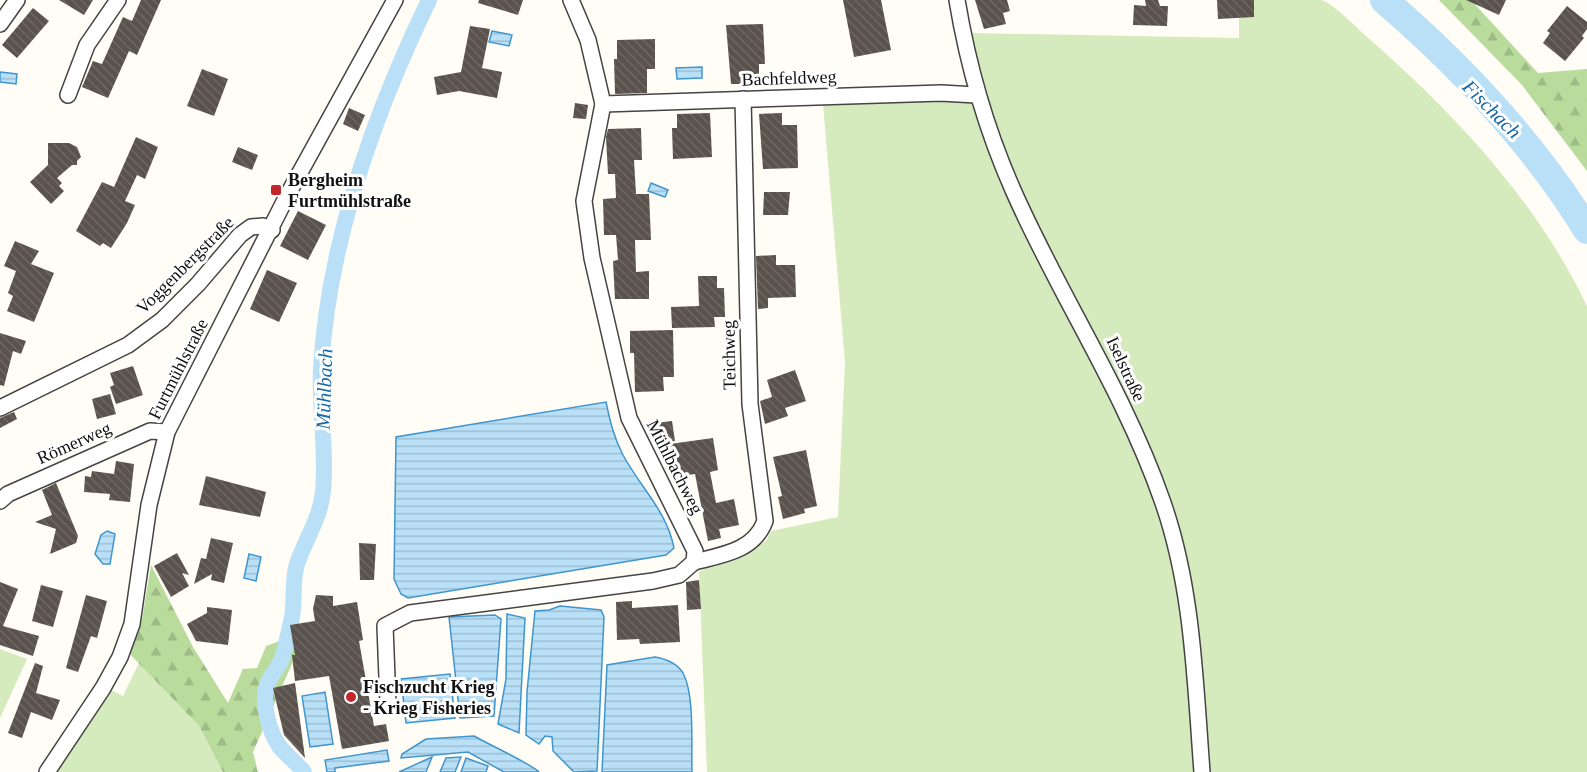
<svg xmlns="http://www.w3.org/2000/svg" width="1587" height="772" viewBox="0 0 1587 772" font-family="'Times New Roman',serif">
<defs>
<pattern id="forest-firs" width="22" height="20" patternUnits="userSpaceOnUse" patternTransform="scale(1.5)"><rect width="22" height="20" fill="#b9dc9c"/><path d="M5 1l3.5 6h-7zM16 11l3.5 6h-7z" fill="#9ebc85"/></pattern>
<pattern id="water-rules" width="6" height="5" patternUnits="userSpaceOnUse" patternTransform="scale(1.5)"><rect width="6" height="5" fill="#b9e0f7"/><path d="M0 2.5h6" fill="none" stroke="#9ebfd3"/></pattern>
<pattern id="building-back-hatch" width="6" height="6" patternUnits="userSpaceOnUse" patternTransform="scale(1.5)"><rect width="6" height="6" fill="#5a524d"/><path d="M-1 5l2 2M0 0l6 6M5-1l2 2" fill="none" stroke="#6d6662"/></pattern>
</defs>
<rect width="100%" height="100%" fill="#fffdf5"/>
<g fill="#d5ebbd">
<path d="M1239 0C1262 0 1300 0 1321 0 1333 3 1357 28 1367 37 1455 114 1536 200 1587 306V772H707L699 572 718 560 752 550 766 541 771 531 838 517 845 362 823 104 985 101 969 33 1239 38Z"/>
<polygon points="0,649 27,659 0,718"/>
<polygon points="139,663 199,726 223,772 57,772 109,689 123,696"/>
</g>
<g fill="url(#forest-firs)">
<polygon points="1439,0 1471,0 1538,73 1587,69 1587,171 1522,85"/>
<polygon points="151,565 193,647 228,703 243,669 257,668 266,646 280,641 299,648 253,752 258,772 223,772 199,726 128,652 142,620"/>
</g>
<g fill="url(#water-rules)" stroke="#3f96cf" stroke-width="1.5">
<polygon points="492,31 512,35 509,46 489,42"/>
<polygon points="702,67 702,78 677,79 676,68"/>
<polygon points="0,72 17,74 16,84 0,82"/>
<polygon points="651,183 668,190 665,197 648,191"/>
<path d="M606 402C610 421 614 438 623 455 640 487 667 511 674 548L666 555 408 598 401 594 394 579 396 437Z"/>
<polygon points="107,531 115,534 110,564 103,564 95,554 101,535"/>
<polygon points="249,554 261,557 256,581 244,578"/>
<polygon points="560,606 601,610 604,617 597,771 574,772 553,751 552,737 545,736 539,744 526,735 527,692 535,611 549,610"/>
<polygon points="507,614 525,618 519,733 498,724 506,679"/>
<polygon points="495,615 501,619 494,716 460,718 449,617"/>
<path d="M655 657C666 659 677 663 683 673 695 695 691 746 692 772H602L607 665Z"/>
<polygon points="450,674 455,718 406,723 401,679"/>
<polygon points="325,692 333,744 310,747 302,696"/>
<path d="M474 736C486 743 533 765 539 772H504L468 752 401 758 402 754 426 739Z"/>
<polygon points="387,750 389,761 335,768 335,772 327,772 325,760"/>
<polygon points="432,757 426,772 399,772"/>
<polygon points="461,757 455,772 440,772 446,758"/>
<polygon points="466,758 488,766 486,772 461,772"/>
</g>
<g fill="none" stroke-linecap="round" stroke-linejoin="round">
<path stroke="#b9e0f7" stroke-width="16" d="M304 772C297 763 286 755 279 746 269 731 261 702 267 685 270 675 279 668 282 658 286 646 288 634 291 622 296 604 291 583 297 564 305 540 321 517 323 491 327 451 319 409 321 369 328 241 374 114 429 0"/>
<path stroke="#b9e0f7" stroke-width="28" d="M1384 0C1461 66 1534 144 1587 230"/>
</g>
<g fill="url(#building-back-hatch)">
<polygon points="59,0 93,0 84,15"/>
<polygon points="141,0 161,0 137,55 129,51 108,98 82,87 93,61 102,64 123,17 132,21"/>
<polygon points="479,0 523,0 518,15 478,3"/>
<polygon points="843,0 881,0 891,50 854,57"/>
<polygon points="975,0 1007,0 1010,11 1003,13 1006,24 984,29"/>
<polygon points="1145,0 1158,0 1160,6 1168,6 1167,26 1133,25 1134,5 1146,6"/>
<polygon points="1217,0 1254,0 1254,17 1218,19"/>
<polygon points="1466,0 1506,0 1499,15"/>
<polygon points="1567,6 1587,22 1587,29 1582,36 1584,38 1565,61 1543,43 1550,33 1547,31"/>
<polygon points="33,8 49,21 17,58 2,45"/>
<polygon points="763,24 765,64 759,64 759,84 731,84 726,25"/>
<polygon points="470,26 490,29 482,68 502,72 497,98 459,91 437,95 434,77 461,72"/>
<polygon points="655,39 655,69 647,69 647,93 615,94 614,59 617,59 617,40"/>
<polygon points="202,69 228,79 214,116 187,106"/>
<polygon points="575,103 588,105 586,119 573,118"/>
<polygon points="349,108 365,115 358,131 343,124"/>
<polygon points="710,113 712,157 673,159 672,128 677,128 677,114"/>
<polygon points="782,113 782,125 797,125 798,168 763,169 759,114"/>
<polygon points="641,128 642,160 634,160 636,194 649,194 651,240 635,240 636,272 649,271 649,299 615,299 613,261 618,260 616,235 604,235 603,199 616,198 615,174 608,174 606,137 608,129"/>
<polygon points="136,137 158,147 145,179 137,175 125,201 135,205 127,223 111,248 103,243 100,246 76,231 102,182 114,187"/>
<polygon points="48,143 69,143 77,147 81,157 77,161 77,165 72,165 57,178 62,183 59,186 64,191 51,204 30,182 48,165"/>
<polygon points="238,147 258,155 252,170 232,162"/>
<polygon points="764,192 790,192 788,215 763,215"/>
<polygon points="298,211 326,225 308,260 280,246"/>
<polygon points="15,241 39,251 31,264 54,273 34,322 7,311 13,296 8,293 16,271 4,266"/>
<polygon points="776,255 776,265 795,265 796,297 768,298 768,308 758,309 756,256"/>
<polygon points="267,270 297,283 279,322 250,309"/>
<polygon points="698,276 717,276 717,288 724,288 725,317 714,317 715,327 672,328 671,307 699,306"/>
<polygon points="673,330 674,377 663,377 664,391 635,392 634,353 630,353 630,331"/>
<polygon points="0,333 26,341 21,354 13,351 4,386 0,385"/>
<polygon points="133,366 143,395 116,404 110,387 114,385 110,373"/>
<polygon points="795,370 806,401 785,408 788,416 765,424 760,401 772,397 767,380"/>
<polygon points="110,394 116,414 97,419 92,399"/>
<polygon points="14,412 17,419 0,428 0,418"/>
<polygon points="672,421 675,441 657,443 655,423"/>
<polygon points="713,438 718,470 710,472 716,503 734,499 739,525 719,529 721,538 708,541 695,474 675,477 670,444"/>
<polygon points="806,450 817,506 804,509 805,513 783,519 778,497 782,496 773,457"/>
<polygon points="116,461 134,464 130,502 109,500 110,494 84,492 85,476 91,477 92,471 114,474"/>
<polygon points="206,476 266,492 260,517 199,505"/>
<polygon points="56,483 78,536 76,543 50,554 56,529 35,522 52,515 42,490"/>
<polygon points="211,538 233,543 224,583 211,580 212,574 194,584 201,558 206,559"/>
<polygon points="359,543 376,544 374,580 360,580"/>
<polygon points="177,553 189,575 182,573 189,586 171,597 154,566"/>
<polygon points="699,580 701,609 687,610 686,582"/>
<polygon points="0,582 18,589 3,626 39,636 33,656 0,645"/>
<polygon points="41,585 63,591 53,627 32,621"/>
<polygon points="86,595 107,601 97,638 91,636 78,672 66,668"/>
<polygon points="316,595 333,596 333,606 357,602 363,640 359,641 374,726 386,724 389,741 342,749 329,676 295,681 292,655 295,655 290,625 315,621 313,609"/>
<polygon points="632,601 632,608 678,605 680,642 640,644 639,639 617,640 616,602"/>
<polygon points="207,607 232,610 228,645 196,641 187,624 207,613"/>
<polygon points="35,663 43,666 36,693 60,700 52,720 31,712 22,738 8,733"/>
<polygon points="295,683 305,758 284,735 273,688"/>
</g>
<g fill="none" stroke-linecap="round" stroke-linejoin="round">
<g stroke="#444" stroke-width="18">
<g id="street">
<path d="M957 0C968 66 986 129 1013 190 1059 295 1124 391 1162 500 1193 587 1195 681 1202 772"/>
<polyline points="0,24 17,0"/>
<polyline points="68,95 87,45 118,0"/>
<polyline points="603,104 941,93 976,95"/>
<polyline points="0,408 128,345 162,320 198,284 240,235 251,227 263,226 272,230"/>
<polyline points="0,501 8,494 150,431 167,432"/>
<path d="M694 562C722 555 754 551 765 521L750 404 743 99"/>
<polyline points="388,704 385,626 410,613 653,581 679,575 694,562 695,551 629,418 592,258 584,201 603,104 588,40 571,0"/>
<polyline points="47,772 103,688 120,657 132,624 149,505 167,432 287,196 395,0"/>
</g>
</g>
<use href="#street" stroke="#fff" stroke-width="15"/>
</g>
<g fill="#c4262e" stroke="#fff" stroke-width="2">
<rect x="270" y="184" width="12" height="12" rx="3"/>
<circle cx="351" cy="697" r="6"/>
</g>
<g text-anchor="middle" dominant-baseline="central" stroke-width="6" stroke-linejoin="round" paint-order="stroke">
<g font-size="18" fill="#111" stroke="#fff">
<text transform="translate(789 78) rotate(-2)">Bachfeldweg</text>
<text transform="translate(185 265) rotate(-45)">Voggenbergstraße</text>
<text transform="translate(729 355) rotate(-91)">Teichweg</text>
<text transform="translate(178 369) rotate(-63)">Furtmühlstraße</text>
<text transform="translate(1126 369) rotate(65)">Iselstraße</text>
<text transform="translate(74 443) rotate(-24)">Römerweg</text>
<text transform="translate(675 467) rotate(63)">Mühlbachweg</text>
</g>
<g font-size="18" font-weight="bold" fill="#111" stroke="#fff" text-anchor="start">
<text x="288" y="180">Bergheim<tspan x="288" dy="21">Furtmühlstraße</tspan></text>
<text x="363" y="687">Fischzucht Krieg<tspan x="363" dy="21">- Krieg Fisheries</tspan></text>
</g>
<g font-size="20" font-style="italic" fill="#1768a6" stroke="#fff">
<text transform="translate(1492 109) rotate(45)">Fischach</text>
<text transform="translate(324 389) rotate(-88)">Mühlbach</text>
</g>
</g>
</svg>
